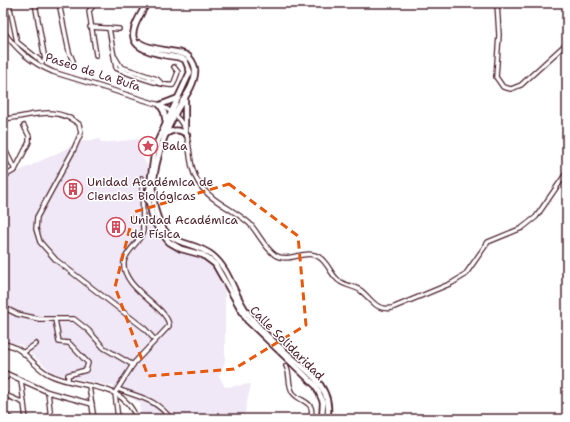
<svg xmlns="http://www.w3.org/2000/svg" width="570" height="422" viewBox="0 0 570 422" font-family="'Shantell Sans',sans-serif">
<rect width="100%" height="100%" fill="#fff"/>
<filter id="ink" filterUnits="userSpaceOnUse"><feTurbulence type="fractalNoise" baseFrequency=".025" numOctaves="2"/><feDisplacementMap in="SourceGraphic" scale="8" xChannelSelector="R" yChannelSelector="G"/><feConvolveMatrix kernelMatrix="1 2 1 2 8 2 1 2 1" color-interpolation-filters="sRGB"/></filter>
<g filter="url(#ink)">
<polygon fill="#f0e8f6" points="100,139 101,143 140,139 140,152 149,169 146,198 147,210 158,236 168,245 204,258 213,264 225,285 225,362 219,376 225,387 251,384 244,416 258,419 143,419 139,408 141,404 129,397 128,390 53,373 21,345 3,340 3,179 82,141"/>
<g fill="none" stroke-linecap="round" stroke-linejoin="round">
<g stroke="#4a1f2b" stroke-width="6">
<g id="minor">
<polyline points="9,3 17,42 42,62 45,60 35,3"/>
<polyline points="59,3 69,52 73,61"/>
<polyline points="95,3 89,11 96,55"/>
<polyline points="497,3 499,35 496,77 503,87 511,89 521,85 567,43"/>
<polyline points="90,27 119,29"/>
<path d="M109 28 116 68C126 73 164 87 173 85L178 72 174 67"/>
<path d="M3 31C17 50 30 62 53 72L160 105C202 126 180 156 200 185 212 202 235 210 250 224 259 234 264 247 275 255 289 264 305 248 319 257 327 262 330 272 336 278 342 286 352 285 360 290 372 299 375 311 392 308L452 283 465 275 488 242 522 228 536 217 567 172"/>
<polyline points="115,57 121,67 157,79 161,83"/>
<path d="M3 119C32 117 54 104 79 124L81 133 73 151 37 217 36 229 40 242 56 260 144 328 155 340"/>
<polyline points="3,146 15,170"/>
<polyline points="3,177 15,170 29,142 29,136 24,126"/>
<polyline points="3,305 7,309 17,314 39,319 74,319 88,330 104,348 133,365"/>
<polyline points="55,319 59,342 69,343 88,363 86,370 68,375 68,380"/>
<path d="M3 344C24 346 31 365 48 374 80 391 121 378 137 419"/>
<polyline points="24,352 36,344"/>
<path d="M286 366C291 375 287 384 293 393 301 403 317 401 310 419"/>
<polyline points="3,372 48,392 92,404"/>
<polyline points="3,380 9,375"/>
<polyline points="21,380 26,419"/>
<polyline points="89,386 94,419"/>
<path d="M118 389C140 398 155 398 171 419"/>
<polyline points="48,392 51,419"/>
<polyline points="3,394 24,403"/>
<polyline points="3,415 13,419"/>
<path d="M118 419 115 393 134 363 169 326C169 307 121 289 124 262 126 250 140 243 143 231L142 178"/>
</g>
</g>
<g stroke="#4a1f2b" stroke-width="8">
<g id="major">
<path d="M147 3C130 32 122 47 164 55 171 57 179 56 185 60L190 72 155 147 148 198 153 219 159 230 169 242 181 249 203 255 215 264 247 320 316 386 323 402 322 419"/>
<path d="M140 43C154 52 180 49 189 57 193 61 196 68 195 73 194 88 181 101 175 114 160 142 146 187 158 218 169 249 193 239 213 256 230 270 234 295 247 312 263 336 293 357 314 377 325 389 331 403 327 419"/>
<polyline points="166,123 164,112 160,105 178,98"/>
<polyline points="185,128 185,98"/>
<path d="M166 134C174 129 180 129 187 135"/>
</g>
</g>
<use href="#minor" stroke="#fff" stroke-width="3.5"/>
<use href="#major" stroke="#fff" stroke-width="4.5"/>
</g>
</g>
<path fill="none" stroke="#e8590c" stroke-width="3" stroke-dasharray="8 5" stroke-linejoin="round" d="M229 184 298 236 306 325 234 369 148 376 115 287 134 212Z"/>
<defs>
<g id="sight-ring" transform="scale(1)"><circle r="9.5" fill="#fff" stroke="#d1495b" stroke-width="1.5"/><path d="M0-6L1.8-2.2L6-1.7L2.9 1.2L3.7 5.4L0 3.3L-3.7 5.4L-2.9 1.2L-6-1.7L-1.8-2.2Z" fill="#d1495b"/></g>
<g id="building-ring" transform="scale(1)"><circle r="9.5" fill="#fff" stroke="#d1495b" stroke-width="1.5"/><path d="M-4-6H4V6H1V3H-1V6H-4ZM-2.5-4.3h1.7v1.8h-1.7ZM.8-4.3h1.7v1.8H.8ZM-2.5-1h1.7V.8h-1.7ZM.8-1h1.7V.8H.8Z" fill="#d1495b"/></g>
</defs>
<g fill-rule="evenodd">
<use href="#sight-ring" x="148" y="146"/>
<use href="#building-ring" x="73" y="189"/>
<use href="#building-ring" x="116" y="227"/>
</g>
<g text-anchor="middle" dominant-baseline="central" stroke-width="3" stroke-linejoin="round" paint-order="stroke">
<g font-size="12" fill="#4a1f2b" stroke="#fff">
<text transform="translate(93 72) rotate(18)">Paseo de La Bufa</text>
<text transform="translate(287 343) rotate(45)">Calle Solidaridad</text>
</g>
<g font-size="12" fill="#4a1f2b" stroke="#fff" text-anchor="start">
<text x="162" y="146">Bala</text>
<text x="87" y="182">Unidad Académica de<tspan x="87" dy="14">Ciencias Biológicas</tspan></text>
<text x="130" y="220">Unidad Académica<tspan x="130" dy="14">de Física</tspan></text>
</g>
</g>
<rect width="570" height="422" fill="none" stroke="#fff" stroke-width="16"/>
<rect x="8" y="8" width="554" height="406" fill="none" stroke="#4a1f2b" stroke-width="1.5" filter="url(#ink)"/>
</svg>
